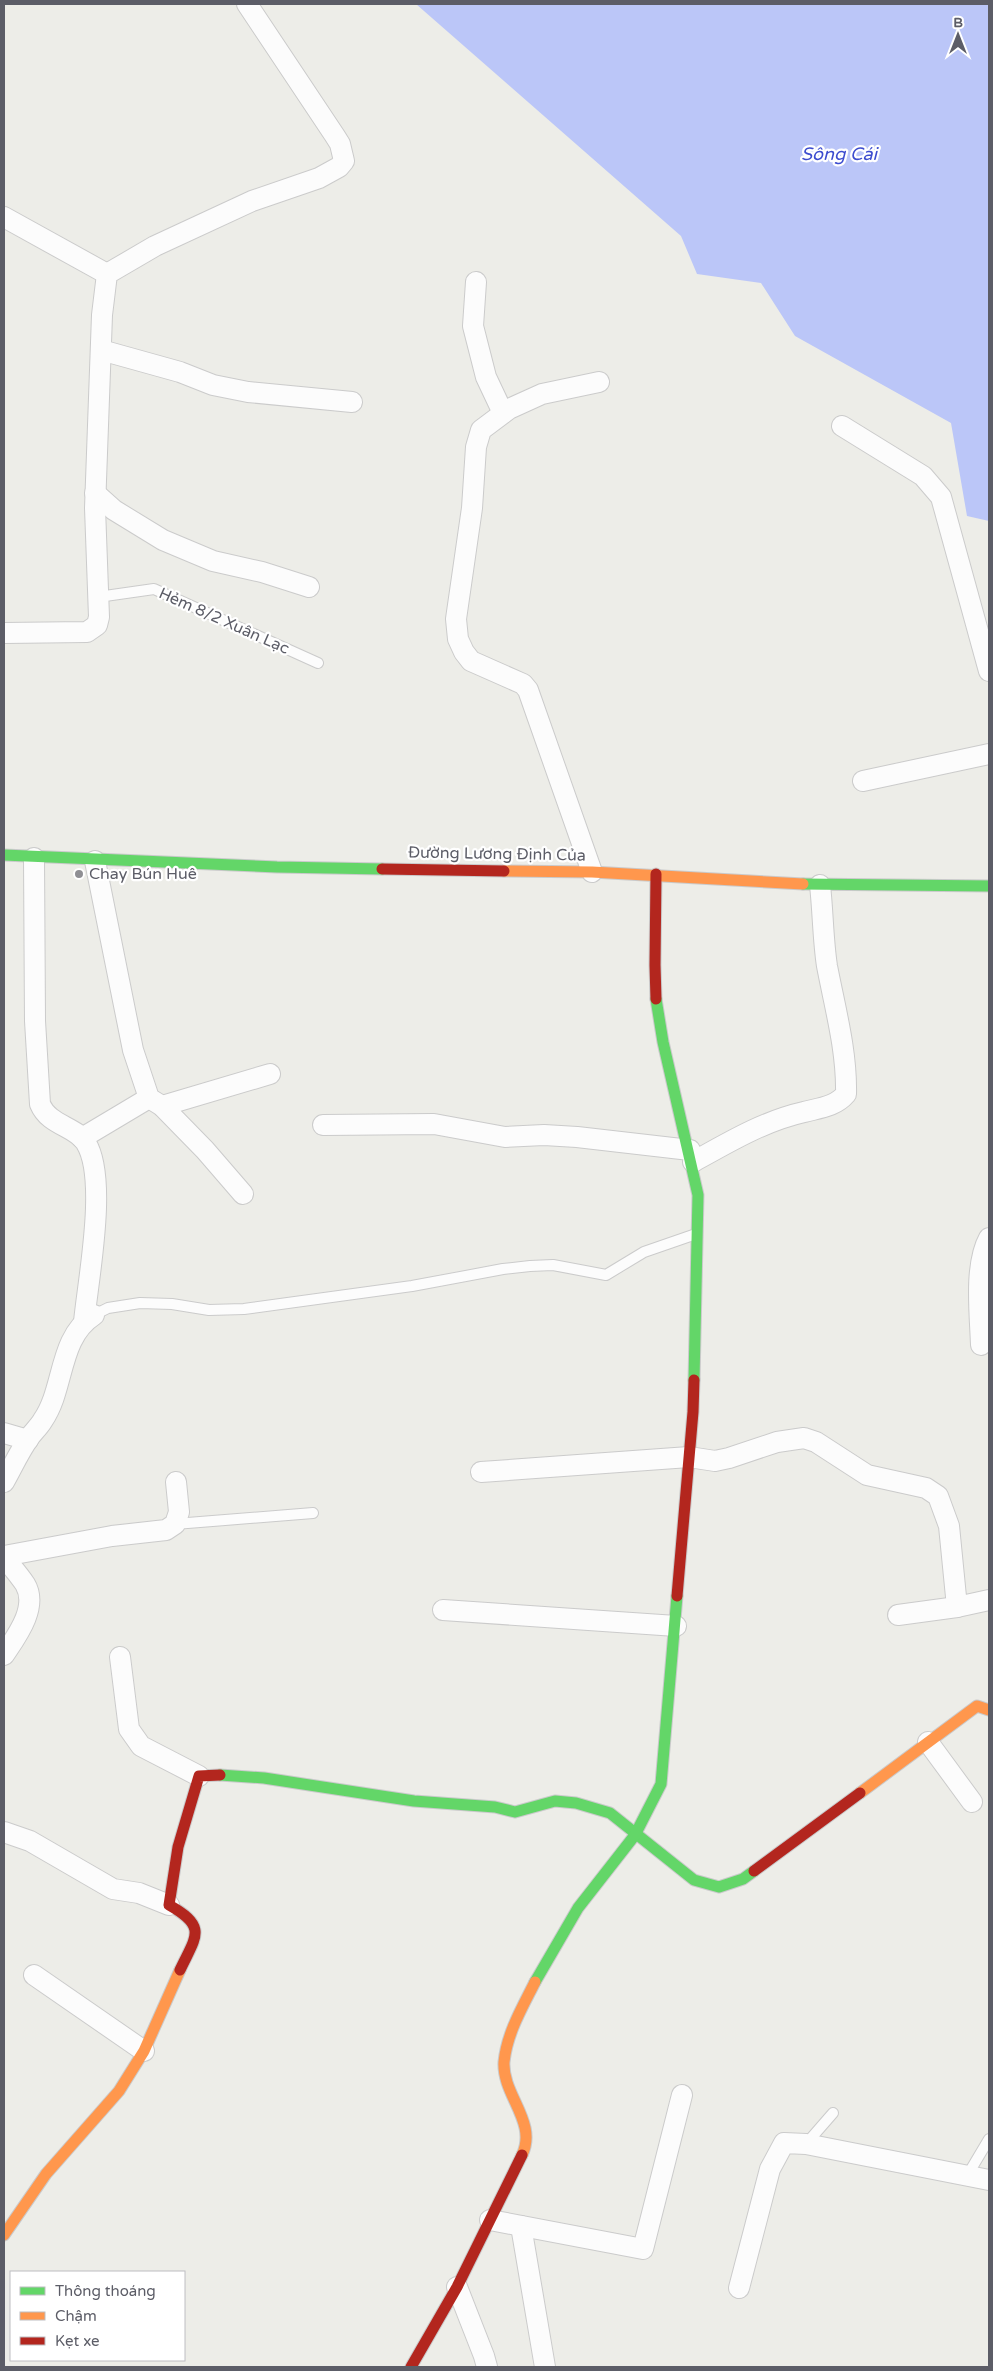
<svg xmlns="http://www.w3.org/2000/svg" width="993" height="2371" viewBox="0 0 993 2371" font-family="'Varela Round',sans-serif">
<rect width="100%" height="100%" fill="#edede8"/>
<polygon fill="#bbc6f8" points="416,4 989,4 989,521 967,516 951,423 795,336 761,283 697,274 681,236"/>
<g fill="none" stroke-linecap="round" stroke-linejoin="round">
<g stroke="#cbcbcb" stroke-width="12">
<g id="lane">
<polyline points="98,597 154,589 318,663"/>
<polyline points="96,1314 108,1308 140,1303 172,1304 209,1310 244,1309 412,1286 503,1269 530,1266 553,1265 606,1275 644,1252 696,1234"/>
<polyline points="175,1524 313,1513"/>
<polyline points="806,2144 833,2113"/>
<polyline points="967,2176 989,2139"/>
</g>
</g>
<g stroke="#cbcbcb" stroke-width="22">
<g id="street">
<polyline points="4,217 107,274"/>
<polyline points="476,282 473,326 486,377 503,413"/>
<polyline points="101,350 180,372 213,385 248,392 352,402"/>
<polyline points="842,426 923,476 941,497 989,671"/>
<polyline points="95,493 114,510 163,540 213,561 262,572 309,587"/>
<polyline points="4,633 87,632 97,625 99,617 95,508 102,315 107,274 155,246 252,201 319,178 339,167 344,161 340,144 335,136 247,4"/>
<polyline points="863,781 989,754"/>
<path d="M34 858 35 1021 40 1104C49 1126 76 1126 86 1143 108 1179 88 1279 84 1322"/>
<polyline points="95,861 133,1050 149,1098 162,1106 205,1150 243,1194"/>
<polyline points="592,872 528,690 523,684 471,661 464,652 458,639 456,619 472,508 476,447 481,430 509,409 542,394 599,382"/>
<polyline points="162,1106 270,1074"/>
<polyline points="323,1125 434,1124 505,1137 544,1135 577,1137 690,1150"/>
<polyline points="82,1138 149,1098"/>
<path d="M693 1162C729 1142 764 1121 804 1112 819 1108 835 1107 846 1094 847 1051 835 1008 827 966 823 940 823 912 820 885"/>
<path d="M981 1345C980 1314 974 1265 989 1238"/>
<polyline points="4,1433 28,1440"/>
<polyline points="481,1472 689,1457 715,1461 729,1458 777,1442 804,1438 816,1442 867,1475 926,1488 938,1496 949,1526 957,1607 989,1600"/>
<path d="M4 1482C12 1468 19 1452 29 1438 33 1432 39 1427 43 1420 65 1388 58 1338 94 1315"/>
<polyline points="4,1556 112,1536 166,1530 175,1524 179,1512 176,1482"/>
<path d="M4 1557C11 1566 19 1575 25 1584 39 1607 16 1637 4 1655"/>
<polyline points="443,1610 676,1626"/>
<polyline points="898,1615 957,1607"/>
<polyline points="120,1657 129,1729 141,1746 199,1776"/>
<polyline points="928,1742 972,1802"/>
<polyline points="4,1832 30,1841 113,1889 139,1893 169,1905"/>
<polyline points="34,1975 144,2051"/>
<polyline points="490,2220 643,2249 682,2095"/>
<polyline points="521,2226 545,2367"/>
<polyline points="457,2287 484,2356 487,2367"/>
<polyline points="739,2288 770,2169 784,2143 806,2144 989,2180"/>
</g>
</g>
<g stroke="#cacacb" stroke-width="13">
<g id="fast">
<polyline points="4,855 277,867 382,869"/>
<polyline points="803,884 989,886"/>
<polyline points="656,999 663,1042 698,1195 694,1380"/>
<polyline points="220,1775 264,1778 414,1801 495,1807 515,1812 555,1801 576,1803 610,1813 694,1880 719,1887 743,1879 754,1871"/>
<polyline points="535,1982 578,1908 635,1835 661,1784 677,1596"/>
</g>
</g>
<g stroke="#cacacb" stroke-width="13">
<g id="slow">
<polyline points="504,871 592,872 803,884"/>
<polyline points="860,1793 977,1706 989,1710"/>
<path d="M522 2155C538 2122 502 2095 504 2062 507 2033 522 2008 535 1982"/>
<polyline points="4,2235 46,2174 119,2091 144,2051 180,1970"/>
</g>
</g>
<g stroke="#cacacb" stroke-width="13">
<g id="jam">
<polyline points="382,869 504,871"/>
<polyline points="656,874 655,965 656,999"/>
<polyline points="677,1596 693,1412 694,1380"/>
<polyline points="754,1871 860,1793"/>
<path d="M180 1970C196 1936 208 1927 169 1905L178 1847 199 1776 220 1775"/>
<polyline points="411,2367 457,2287 522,2155"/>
</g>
</g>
<use href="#lane" stroke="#fcfcfc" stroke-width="10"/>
<use href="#street" stroke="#fcfcfc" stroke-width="20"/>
<use href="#fast" stroke="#63d668" stroke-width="11"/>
<use href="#slow" stroke="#ff974d" stroke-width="11"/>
<use href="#jam" stroke="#b3261e" stroke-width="11"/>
</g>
<circle fill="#8f8f94" stroke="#fff" stroke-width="2" cx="79" cy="874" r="5"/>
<g text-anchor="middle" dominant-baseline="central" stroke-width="4.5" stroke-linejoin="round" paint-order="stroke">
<g font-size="16" fill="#5c5d67" stroke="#fff">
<text transform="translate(224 621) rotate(24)">Hẻm 8/2 Xuân Lạc</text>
<text transform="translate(497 854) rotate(1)">Đường Lương Định Của</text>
</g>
<g font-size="16" fill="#5c5d67" stroke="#fff" text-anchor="start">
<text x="89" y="874">Chay Bún Huê</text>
</g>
<g font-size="18" font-style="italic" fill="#3c4ccf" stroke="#fff">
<text x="839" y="154">Sông Cái</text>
</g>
</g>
<rect width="993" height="2371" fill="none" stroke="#5c5d67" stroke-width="10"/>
<rect x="10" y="2271" width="175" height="90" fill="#ffffff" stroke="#bebec2"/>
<rect x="20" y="2287" width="25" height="8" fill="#63d668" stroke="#bebec2"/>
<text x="55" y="2296" font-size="15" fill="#5c5d67">Thông thoáng</text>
<rect x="20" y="2312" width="25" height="8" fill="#ff974d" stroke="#bebec2"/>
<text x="55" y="2321" font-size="15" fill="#5c5d67">Chậm</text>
<rect x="20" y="2337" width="25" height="8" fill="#b3261e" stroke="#bebec2"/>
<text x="55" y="2346" font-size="15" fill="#5c5d67">Kẹt xe</text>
<g transform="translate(958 35)" stroke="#ffffff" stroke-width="4" paint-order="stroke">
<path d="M0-4L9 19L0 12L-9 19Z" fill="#5c5d67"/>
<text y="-8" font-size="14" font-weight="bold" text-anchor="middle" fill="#5c5d67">B</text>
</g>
</svg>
